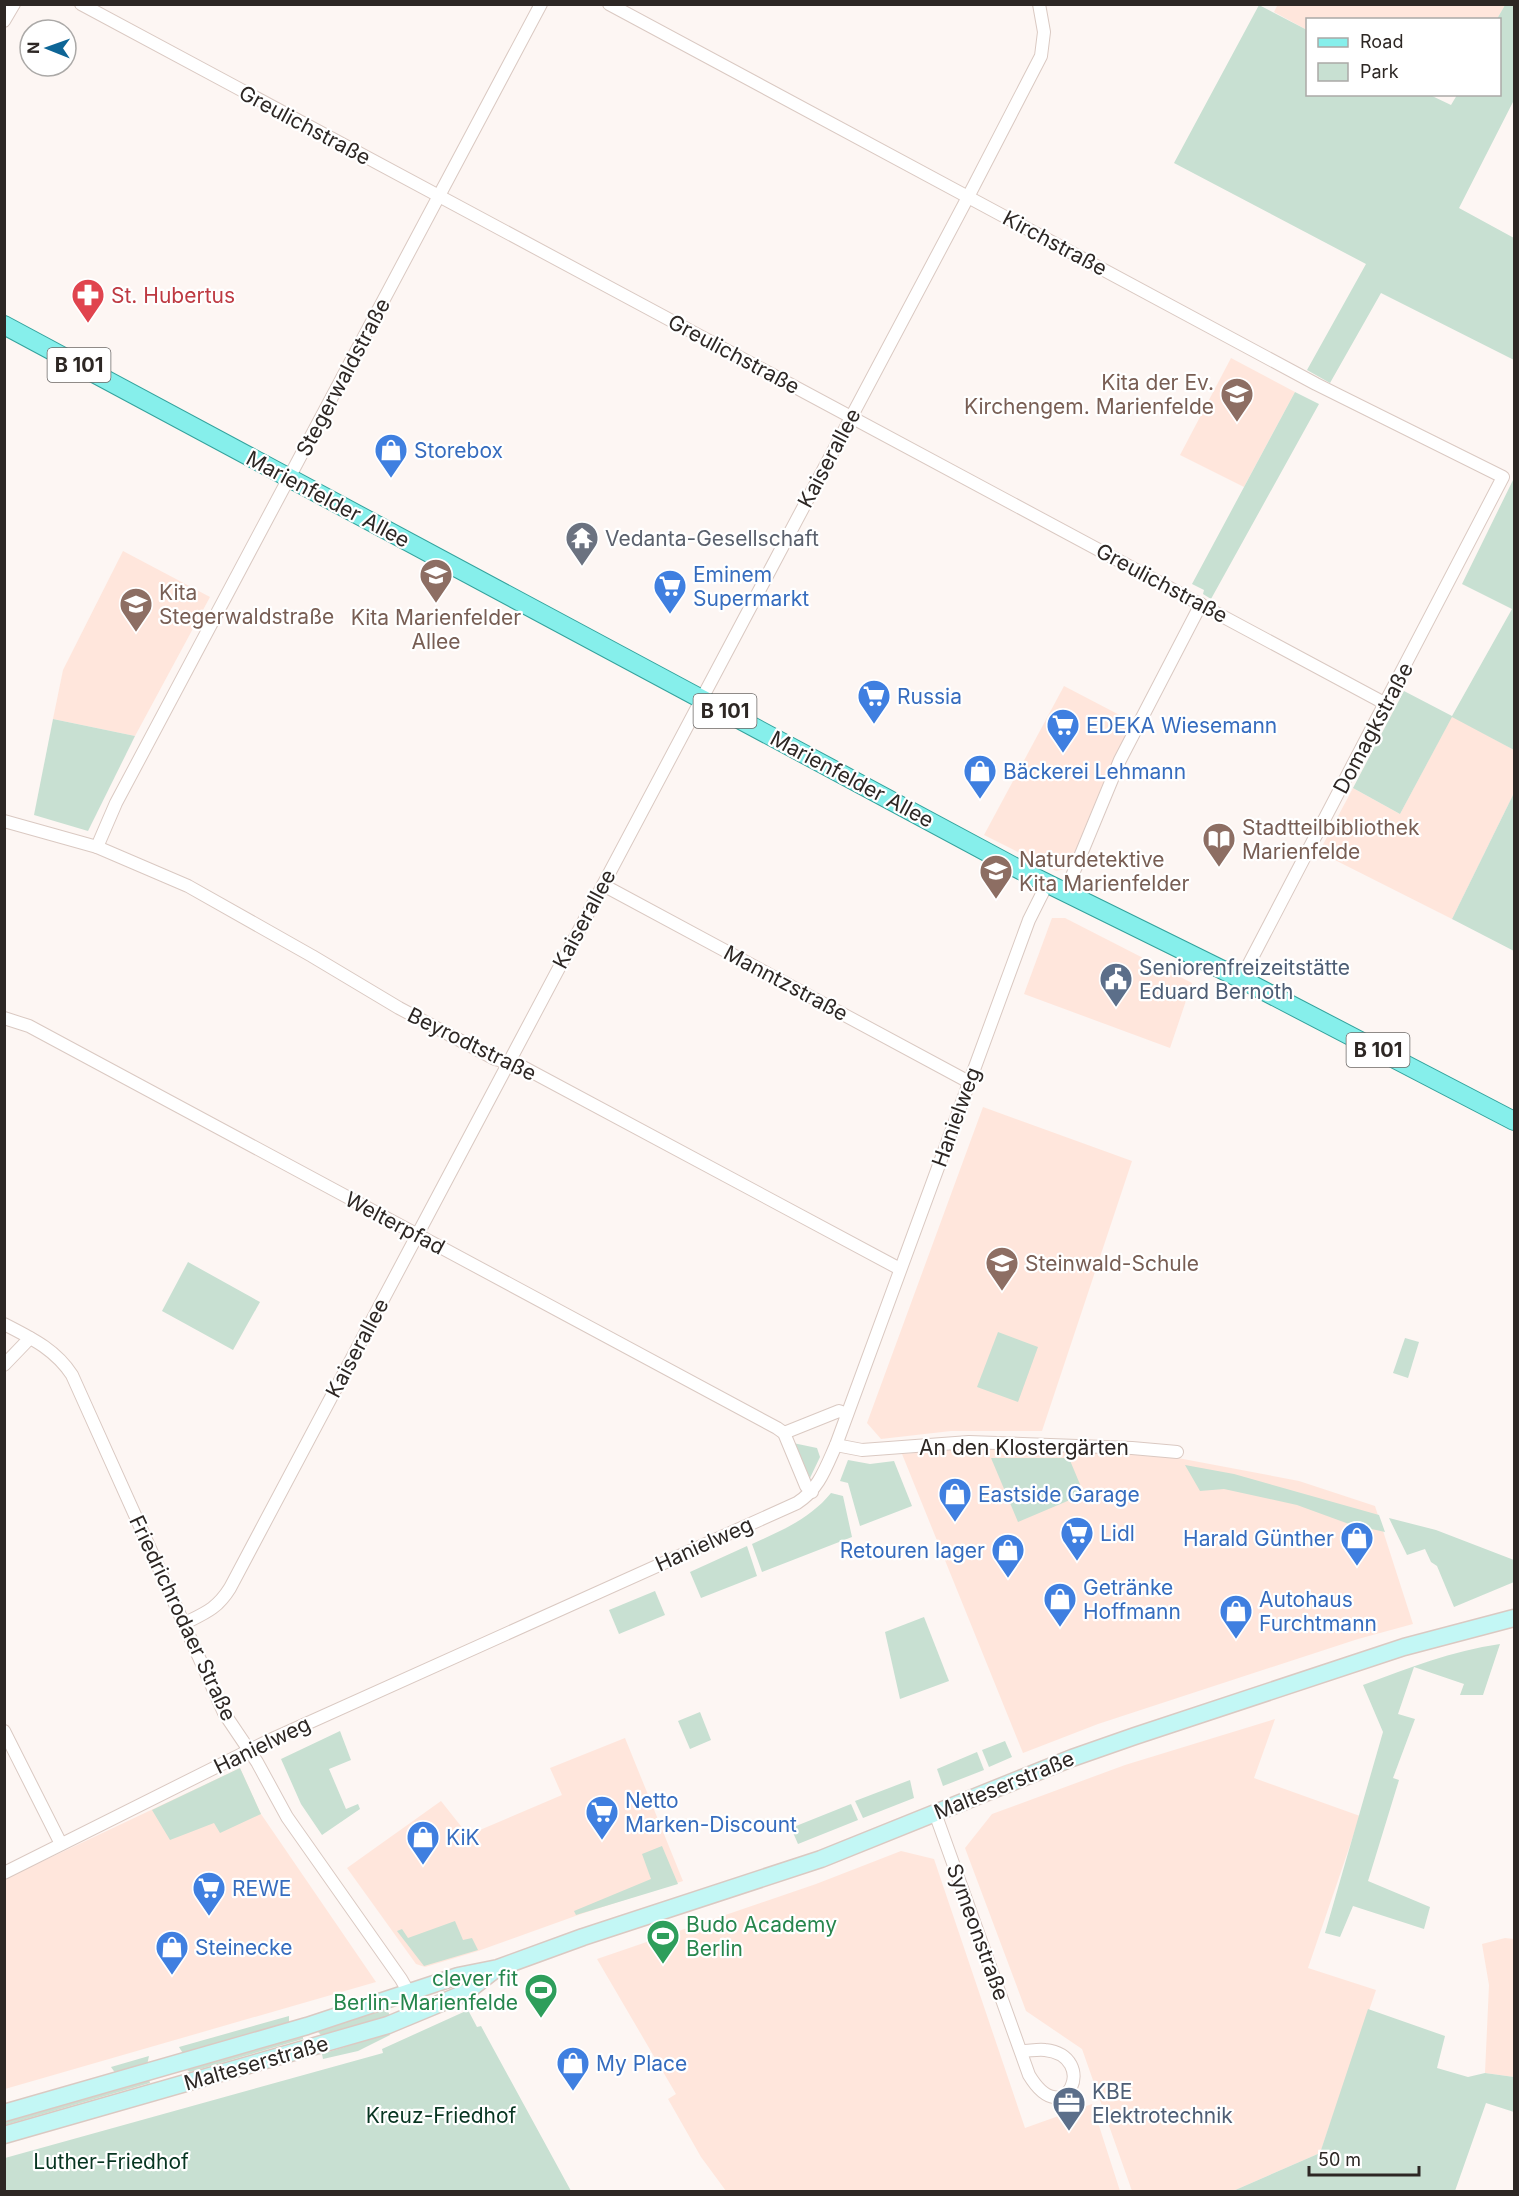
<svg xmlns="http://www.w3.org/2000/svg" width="1519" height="2196" viewBox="0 0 1519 2196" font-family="Inter,sans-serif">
<rect width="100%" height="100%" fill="#fdf6f3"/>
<g fill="#ffe6dc">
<polygon points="1278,4 1505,5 1497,19 1308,20 1307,30 1274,12"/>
<polygon points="1231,358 1295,392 1244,487 1180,455"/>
<polygon points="123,551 210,597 135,736 53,719 63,670"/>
<polygon points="1064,686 1133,722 1072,862 1065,869 1056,871 984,835"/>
<polygon points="1452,716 1514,750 1514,793 1452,919 1319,852 1353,788 1400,814"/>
<polygon points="1052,918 1065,918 1192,983 1170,1048 1024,994"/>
<polygon points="983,1107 1132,1161 1042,1431 951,1431 881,1439 867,1423"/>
<polygon points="974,1448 1037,1449 1135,1453 1178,1458 1299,1481 1375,1506 1413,1624 1358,1639 1098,1724 1023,1753 902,1454"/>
<polygon points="1275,1719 1254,1778 1360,1816 1308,1968 1376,1990 1320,2153 1233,2191 1132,2191 1082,2049 1026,2011 965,1848 992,1814 1125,1765"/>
<polygon points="625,1738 683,1881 581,1914 478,1951 425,1967 416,1964 347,1868 441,1801 468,1835 562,1795 550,1768"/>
<polygon points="240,1768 261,1814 376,1982 5,2089 5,1879"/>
<polygon points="901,1851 934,1859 1025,2128 1092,2104 1120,2191 726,2191 701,2157 668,2099 676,2094 597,1959 816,1884"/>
<polygon points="1505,1938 1514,1939 1514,2077 1485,2073 1489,1985 1482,1944"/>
</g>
<g fill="#c8e0d2">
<polygon points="1259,5 1307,30 1308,94 1430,95 1451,105 1457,95 1500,94 1500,20 1497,19 1505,5 1514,5 1514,100 1459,208 1514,238 1514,360 1381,293 1330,383 1307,370 1366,264 1174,163"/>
<polygon points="1295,392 1319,404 1211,599 1203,594 1204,590 1192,584"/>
<polygon points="1514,478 1514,750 1452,717 1400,814 1353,788 1404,691 1452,716 1512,609 1462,584"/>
<polygon points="53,719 135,736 88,831 34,815"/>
<polygon points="1514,793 1514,951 1452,919"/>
<polygon points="188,1262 260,1302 233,1350 162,1311"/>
<polygon points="998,1332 1038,1347 1018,1402 977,1387"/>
<polygon points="1405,1338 1419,1342 1408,1378 1393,1373"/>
<polygon points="793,1443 817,1448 820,1457 810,1478"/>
<polygon points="991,1458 1069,1458 1084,1494 1018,1522"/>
<polygon points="848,1460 870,1464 894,1461 912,1506 860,1526 848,1483 840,1481"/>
<polygon points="1185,1465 1234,1474 1379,1515 1385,1532 1349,1524 1297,1505 1224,1489 1200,1491"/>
<path d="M831 1493 843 1496 852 1537 762 1572 752 1544C781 1531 811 1518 831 1493Z"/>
<polygon points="1389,1518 1436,1530 1514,1560 1514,1582 1454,1607 1437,1566 1431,1562 1425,1549 1407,1555"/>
<polygon points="747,1546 757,1576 701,1598 690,1572"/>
<polygon points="655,1591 665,1615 619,1634 609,1610"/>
<polygon points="924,1617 949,1681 900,1699 885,1632"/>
<path d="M1500 1644 1483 1695H1460L1464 1684 1414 1667 1398 1714 1415 1719 1393 1778 1399 1780 1368 1881 1430 1907 1424 1929 1353 1906 1340 1937 1325 1933 1383 1732 1363 1685C1408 1668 1452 1651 1500 1644Z"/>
<polygon points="700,1712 711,1740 690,1749 678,1721"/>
<polygon points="340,1731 351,1760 329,1769 346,1809 358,1804 360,1809 322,1835 301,1804 281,1759"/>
<polygon points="1005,1741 1012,1757 989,1767 982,1750"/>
<polygon points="977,1752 984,1770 943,1786 937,1769"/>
<polygon points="240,1768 261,1814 220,1833 214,1823 170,1840 152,1810"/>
<polygon points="910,1780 914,1798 863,1818 855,1801"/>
<polygon points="851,1804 858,1820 798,1844 791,1828"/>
<polygon points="662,1846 678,1884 576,1915 574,1911 651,1879 642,1854"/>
<polygon points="455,1921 463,1940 472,1938 478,1950 424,1966 397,1931 402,1929 408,1938"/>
<polygon points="387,2009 390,2016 321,2035 318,2032 320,2029"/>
<polygon points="1368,2009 1445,2036 1437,2068 1468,2077 1485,2073 1514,2077 1514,2112 1486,2103 1455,2191 1233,2191 1320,2153"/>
<polygon points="468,2010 477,2027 481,2026 571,2191 5,2191 5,2158 383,2053 382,2049"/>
<polygon points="289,2016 289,2025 184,2055 179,2047"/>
<polygon points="389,2033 390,2035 358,2051 323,2059 322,2054"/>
<polygon points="303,2035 303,2039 190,2072 187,2070 187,2068"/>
<polygon points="149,2056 147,2065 116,2074 111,2067"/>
<polygon points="149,2079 150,2083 5,2125 5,2120"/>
</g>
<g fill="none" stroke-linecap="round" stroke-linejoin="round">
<g stroke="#dac9c2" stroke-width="14">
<g id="minor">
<polyline points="81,4 1386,704"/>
<polyline points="609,4 1316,384 1503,477 1241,979"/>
<polyline points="4,21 14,4"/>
<polyline points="4,821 97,847 188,886 312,956 399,1008 495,1059 521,1066 900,1269"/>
<polyline points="97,847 116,803 541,4"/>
<polyline points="603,885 969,1082"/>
<polyline points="1065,893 1120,760 1201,604"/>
<polyline points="4,1018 29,1026 777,1428 784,1433 806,1486 812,1492"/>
<path d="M4 1324C31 1338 55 1349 72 1375L224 1713 257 1762 287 1817 401 1979 409 1993 417 2013"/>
<polyline points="4,1365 30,1338"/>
<polyline points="784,1433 839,1411 847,1414"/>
<polyline points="836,1445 862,1450 969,1442 1132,1448 1177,1452"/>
<path d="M183 1624C205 1613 217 1609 230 1588L968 197 1041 56 1044 32 1039 4"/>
<polyline points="4,1731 61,1844"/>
<path d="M935 1813 1029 2075C1065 2135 1100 2056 1045 2050 1038 2049 1029 2051 1021 2051"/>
<path d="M4 1873 268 1741 797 1503C819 1489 826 1467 836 1445L1029 920 1047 884"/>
</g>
</g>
<g stroke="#dac9c2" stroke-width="19">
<g id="secondary">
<polyline points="4,2113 307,2026 458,1976 498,1968 583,1937 821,1859 1072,1758 1135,1736 1404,1647 1514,1618"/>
<polyline points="4,2135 388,2025 465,1993 492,1972"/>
</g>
</g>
<g stroke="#33a29c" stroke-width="20">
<polyline id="primary" points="4,325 1024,872 1241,979 1514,1121"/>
</g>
<use href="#minor" stroke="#fff" stroke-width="12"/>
<use href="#secondary" stroke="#c3f7f5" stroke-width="16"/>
<use href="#primary" stroke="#86efeb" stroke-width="18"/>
</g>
<defs>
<g id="pharmacy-pin" transform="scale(1.725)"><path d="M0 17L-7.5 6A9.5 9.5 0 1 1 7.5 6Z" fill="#e0444e" stroke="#fff"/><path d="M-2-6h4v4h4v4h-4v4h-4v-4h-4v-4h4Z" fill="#fff"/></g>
<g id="school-pin" transform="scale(1.725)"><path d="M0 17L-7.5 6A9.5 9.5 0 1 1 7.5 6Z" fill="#8d6e63" stroke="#fff"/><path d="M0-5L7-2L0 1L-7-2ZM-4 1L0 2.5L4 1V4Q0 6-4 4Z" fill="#fff"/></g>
<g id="shop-pin" transform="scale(1.725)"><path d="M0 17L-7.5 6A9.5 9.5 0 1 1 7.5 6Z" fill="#3f7fe0" stroke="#fff"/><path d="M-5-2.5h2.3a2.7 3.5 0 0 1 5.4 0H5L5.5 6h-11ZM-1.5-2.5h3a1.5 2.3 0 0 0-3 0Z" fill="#fff"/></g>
<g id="temple-pin" transform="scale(1.725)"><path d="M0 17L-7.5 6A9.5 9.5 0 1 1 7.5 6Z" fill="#6b7280" stroke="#fff"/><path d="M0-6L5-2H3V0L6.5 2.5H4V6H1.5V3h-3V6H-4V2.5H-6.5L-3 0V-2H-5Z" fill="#fff"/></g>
<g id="supermarket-pin" transform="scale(1.725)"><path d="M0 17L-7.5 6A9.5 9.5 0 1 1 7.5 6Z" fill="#3f7fe0" stroke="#fff"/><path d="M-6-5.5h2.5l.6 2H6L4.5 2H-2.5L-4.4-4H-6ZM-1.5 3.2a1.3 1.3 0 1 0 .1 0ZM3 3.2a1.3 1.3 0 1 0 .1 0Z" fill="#fff"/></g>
<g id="library-pin" transform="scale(1.725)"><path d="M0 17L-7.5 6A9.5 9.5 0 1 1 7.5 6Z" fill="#8d6e63" stroke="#fff"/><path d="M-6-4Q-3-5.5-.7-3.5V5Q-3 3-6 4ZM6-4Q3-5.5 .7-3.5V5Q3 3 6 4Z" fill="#fff"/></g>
<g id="civic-pin" transform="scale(1.725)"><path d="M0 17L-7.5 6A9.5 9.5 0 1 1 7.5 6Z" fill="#5c6f8a" stroke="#fff"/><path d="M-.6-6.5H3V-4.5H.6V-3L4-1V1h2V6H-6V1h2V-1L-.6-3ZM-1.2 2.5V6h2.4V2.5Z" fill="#fff"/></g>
<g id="stadium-pin" transform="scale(1.725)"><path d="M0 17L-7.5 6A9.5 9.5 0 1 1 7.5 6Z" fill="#2e9e5b" stroke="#fff"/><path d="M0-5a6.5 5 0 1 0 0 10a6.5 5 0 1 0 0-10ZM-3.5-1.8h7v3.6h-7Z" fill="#fff"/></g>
<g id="office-pin" transform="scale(1.725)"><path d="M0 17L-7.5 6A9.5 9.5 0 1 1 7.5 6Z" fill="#5c6f8a" stroke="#fff"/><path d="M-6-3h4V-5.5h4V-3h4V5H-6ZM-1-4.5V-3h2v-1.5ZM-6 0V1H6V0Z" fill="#fff"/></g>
</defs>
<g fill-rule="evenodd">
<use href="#pharmacy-pin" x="88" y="295"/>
<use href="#school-pin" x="1237" y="394"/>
<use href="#shop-pin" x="391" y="450"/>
<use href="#temple-pin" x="582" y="538"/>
<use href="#school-pin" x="436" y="575"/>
<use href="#supermarket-pin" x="670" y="586"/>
<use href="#school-pin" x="136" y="604"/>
<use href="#supermarket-pin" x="874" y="696"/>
<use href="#supermarket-pin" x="1063" y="725"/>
<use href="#shop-pin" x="980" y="771"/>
<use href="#library-pin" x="1219" y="839"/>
<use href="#school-pin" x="996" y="871"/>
<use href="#civic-pin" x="1116" y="979"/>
<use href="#school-pin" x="1002" y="1263"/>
<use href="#shop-pin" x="955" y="1494"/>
<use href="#supermarket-pin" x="1077" y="1533"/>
<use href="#shop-pin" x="1357" y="1538"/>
<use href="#shop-pin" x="1008" y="1550"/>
<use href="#shop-pin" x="1060" y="1599"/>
<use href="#shop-pin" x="1236" y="1611"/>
<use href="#supermarket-pin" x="602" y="1812"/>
<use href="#shop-pin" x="423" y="1837"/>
<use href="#supermarket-pin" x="209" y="1888"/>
<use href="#stadium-pin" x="663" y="1936"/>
<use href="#shop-pin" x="172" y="1947"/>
<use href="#stadium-pin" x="541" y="1990"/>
<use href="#shop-pin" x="573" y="2063"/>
<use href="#office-pin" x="1069" y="2103"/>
</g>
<g text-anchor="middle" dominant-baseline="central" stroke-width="4.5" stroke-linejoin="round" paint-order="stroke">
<g fill="#fff" stroke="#6c6866" stroke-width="1.5">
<rect x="47.5" y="348" width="63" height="34" rx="4.5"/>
<rect x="693.5" y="694" width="63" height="34" rx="4.5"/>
<rect x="1346.5" y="1033" width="63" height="34" rx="4.5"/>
</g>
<g font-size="20" font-weight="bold" fill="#2d2724">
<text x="79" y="365">B 101</text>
<text x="725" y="711">B 101</text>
<text x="1378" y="1050">B 101</text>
</g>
<g font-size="21" fill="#2d2724" stroke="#fff">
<text transform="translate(305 125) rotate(28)">Greulichstraße</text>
<text transform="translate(1055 243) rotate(28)">Kirchstraße</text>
<text transform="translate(734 354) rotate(28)">Greulichstraße</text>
<text transform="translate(343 377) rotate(-62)">Stegerwaldstraße</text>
<text transform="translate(829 458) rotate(-62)">Kaiserallee</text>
<text transform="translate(328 499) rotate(28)">Marienfelder Allee</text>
<text transform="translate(1162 583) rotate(28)">Greulichstraße</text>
<text transform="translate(1373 728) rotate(-62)">Domagkstraße</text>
<text transform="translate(852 779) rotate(28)">Marienfelder Allee</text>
<text transform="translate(584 919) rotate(-62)">Kaiserallee</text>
<text transform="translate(786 983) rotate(28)">Manntzstraße</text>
<text transform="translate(472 1044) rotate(26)">Beyrodtstraße</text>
<text transform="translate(956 1117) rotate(-70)">Hanielweg</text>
<text transform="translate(395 1223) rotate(28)">Welterpfad</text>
<text transform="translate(357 1348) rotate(-62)">Kaiserallee</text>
<text x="1024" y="1447">An den Klostergärten</text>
<text transform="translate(704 1544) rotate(-24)">Hanielweg</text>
<text transform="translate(183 1618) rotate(65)">Friedrichrodaer Straße</text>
<text transform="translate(262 1745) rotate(-26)">Hanielweg</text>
<text transform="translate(1004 1785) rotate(-22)">Malteserstraße</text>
<text transform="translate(978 1932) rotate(70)">Symeonstraße</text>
<text transform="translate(256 2063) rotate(-16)">Malteserstraße</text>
</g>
<g font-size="21" fill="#be3a42" stroke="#fff" text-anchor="start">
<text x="111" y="295">St. Hubertus</text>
</g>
<g font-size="21" fill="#785e54" stroke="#fff" text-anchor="start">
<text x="1214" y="382" text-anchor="end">Kita der Ev.<tspan x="1214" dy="24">Kirchengem. Marienfelde</tspan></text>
<text x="159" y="592">Kita<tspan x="159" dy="24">Stegerwaldstraße</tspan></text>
<text x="436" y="617" text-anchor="middle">Kita Marienfelder<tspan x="436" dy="24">Allee</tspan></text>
<text x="1242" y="827">Stadtteilbibliothek<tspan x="1242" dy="24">Marienfelde</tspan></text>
<text x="1019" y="859">Naturdetektive<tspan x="1019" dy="24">Kita Marienfelder</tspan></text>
<text x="1025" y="1263">Steinwald-Schule</text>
</g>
<g font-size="21" fill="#366cbe" stroke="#fff" text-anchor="start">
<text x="414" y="450">Storebox</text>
<text x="693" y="574">Eminem<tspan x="693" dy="24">Supermarkt</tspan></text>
<text x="897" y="696">Russia</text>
<text x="1086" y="725">EDEKA Wiesemann</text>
<text x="1003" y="771">Bäckerei Lehmann</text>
<text x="978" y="1494">Eastside Garage</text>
<text x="1100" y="1533">Lidl</text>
<text x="1334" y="1538" text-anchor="end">Harald Günther</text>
<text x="985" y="1550" text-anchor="end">Retouren lager</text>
<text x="1083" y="1587">Getränke<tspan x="1083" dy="24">Hoffmann</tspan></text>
<text x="1259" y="1599">Autohaus<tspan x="1259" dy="24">Furchtmann</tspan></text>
<text x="625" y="1800">Netto<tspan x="625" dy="24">Marken-Discount</tspan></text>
<text x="446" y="1837">KiK</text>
<text x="232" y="1888">REWE</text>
<text x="195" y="1947">Steinecke</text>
<text x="596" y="2063">My Place</text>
</g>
<g font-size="21" fill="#5b616d" stroke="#fff" text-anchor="start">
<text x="605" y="538">Vedanta-Gesellschaft</text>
</g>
<g font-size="21" fill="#4e5e75" stroke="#fff" text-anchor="start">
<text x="1139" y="967">Seniorenfreizeitstätte<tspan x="1139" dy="24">Eduard Bernoth</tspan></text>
<text x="1092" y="2091">KBE<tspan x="1092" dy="24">Elektrotechnik</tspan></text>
</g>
<g font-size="21" fill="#27864d" stroke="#fff" text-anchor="start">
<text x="686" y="1924">Budo Academy<tspan x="686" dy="24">Berlin</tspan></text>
<text x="518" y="1978" text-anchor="end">clever fit<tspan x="518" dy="24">Berlin-Marienfelde</tspan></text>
</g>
<g font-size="21" fill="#073521" stroke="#fff">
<text x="441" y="2115">Kreuz-Friedhof</text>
<text x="111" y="2161">Luther-Friedhof</text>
</g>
</g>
<rect width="1519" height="2196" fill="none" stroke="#2d2724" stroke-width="12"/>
<rect x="1306" y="18" width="195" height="78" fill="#ffffff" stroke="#aba9a7" stroke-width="1.5"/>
<rect x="1318" y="38" width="30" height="9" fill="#86efeb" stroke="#aba9a7" stroke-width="1.5"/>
<text x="1360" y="48" font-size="18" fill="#2d2724">Road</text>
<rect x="1318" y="63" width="30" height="18" fill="#c8e0d2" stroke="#aba9a7" stroke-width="1.5"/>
<text x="1360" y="78" font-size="18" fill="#2d2724">Park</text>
<g transform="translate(48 48) rotate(271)"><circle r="28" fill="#ffffff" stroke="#aba9a7" stroke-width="1.5"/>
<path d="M0-4.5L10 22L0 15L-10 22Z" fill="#0d6596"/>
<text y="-9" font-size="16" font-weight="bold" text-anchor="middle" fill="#2d2724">N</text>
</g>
<path d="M1309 2166v9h110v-9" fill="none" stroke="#2d2724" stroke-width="3"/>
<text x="1318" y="2166" font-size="18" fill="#2d2724" stroke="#ffffff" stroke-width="4.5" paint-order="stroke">50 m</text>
</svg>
